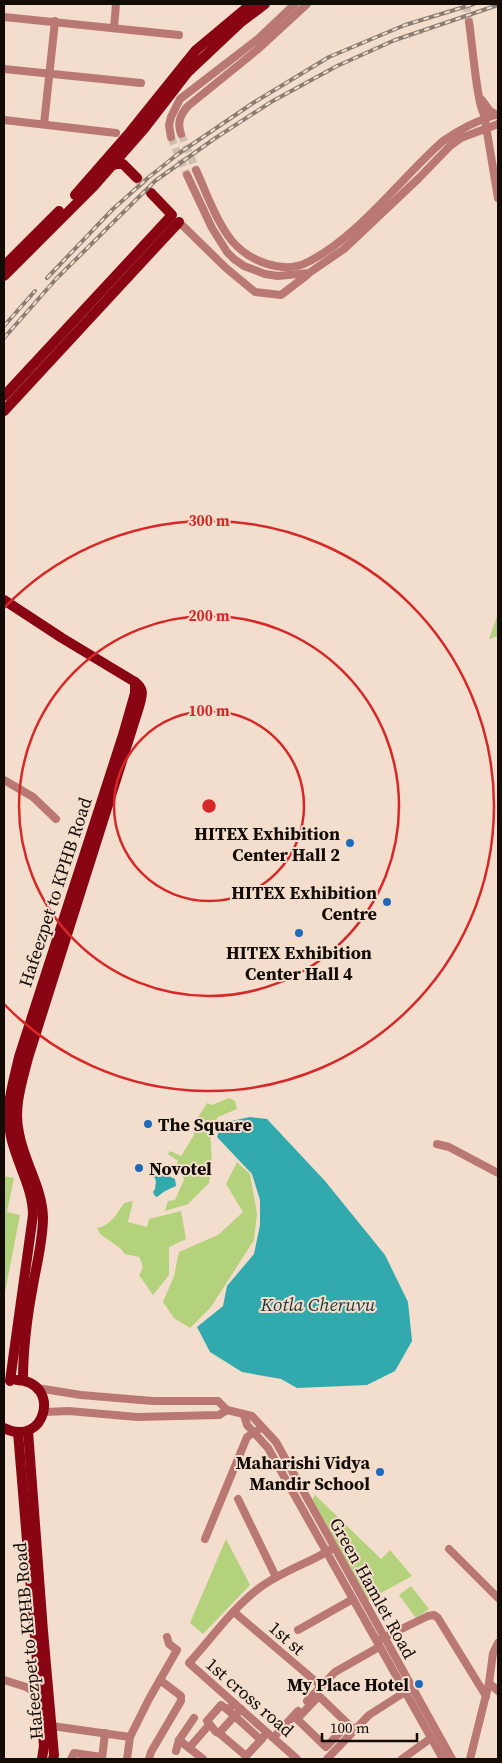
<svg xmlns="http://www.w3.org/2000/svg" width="502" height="1763" viewBox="0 0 502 1763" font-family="'Source Serif 4',serif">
<rect width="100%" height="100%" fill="#f3decd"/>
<g fill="#b4d17b">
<polygon points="498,614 498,636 489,639"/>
<polygon points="229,1098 235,1101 237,1109 218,1117 210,1130 212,1165 209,1183 188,1204 165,1211 168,1201 175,1200 184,1180 182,1174 168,1164 176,1166 178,1161 168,1154 170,1151 181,1156 194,1135 195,1122 207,1103 212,1105"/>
<polygon points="237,1162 250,1174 257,1214 254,1240 211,1307 190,1328 174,1318 163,1302 174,1276 179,1252 218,1235 243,1212 226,1184"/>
<polygon points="4,1176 14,1178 7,1212 20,1215 4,1297"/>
<path d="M133 1201 128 1222 147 1227 149 1219 181 1211 186 1239 169 1247V1275L153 1295 139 1275C144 1269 143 1264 139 1257L125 1254 120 1248 100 1234 97 1228C110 1226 118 1213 124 1203Z"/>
<polygon points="315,1495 381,1559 390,1550 412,1576 368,1600 313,1500 313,1498"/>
<polygon points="226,1539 250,1585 203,1634 190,1623"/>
<polygon points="411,1586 429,1609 416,1618 399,1595"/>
</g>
<g fill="#32a9ad">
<polygon points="250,1117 267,1119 325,1181 385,1255 408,1302 412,1341 395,1371 367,1385 297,1388 281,1379 242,1372 210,1352 197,1327 223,1306 227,1286 254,1254 260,1225 260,1200 252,1174 217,1137 222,1123"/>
<polygon points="152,1162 158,1163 165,1174 175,1179 176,1186 165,1191 157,1197 155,1196 153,1192 155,1189 156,1181 149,1165"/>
</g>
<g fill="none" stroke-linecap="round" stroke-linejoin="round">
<g stroke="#d1beaf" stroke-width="8" stroke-dasharray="8 4" stroke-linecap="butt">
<polyline points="466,4 469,22"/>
<polyline points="181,134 196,170"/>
<polyline points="171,137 187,175"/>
</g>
<polyline stroke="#d1beaf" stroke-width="10" stroke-dasharray="10 5" stroke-linecap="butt" points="137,178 151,193"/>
<g stroke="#ba7872" stroke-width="8">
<polyline points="4,17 179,35"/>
<path d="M469 22C472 40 477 105 484 114L498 198"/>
<polyline points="114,28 116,4"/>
<polyline points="4,69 141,83"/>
<polyline points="482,100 490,111 497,115"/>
<polyline points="4,120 116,133"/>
<polyline points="44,124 55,21"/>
<path d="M181 134C177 123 180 115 188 106L257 50 307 4"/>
<polyline points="171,137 169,125 171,117 180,99 258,39 295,4"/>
<path d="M196 170C207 194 216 221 232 241 249 261 283 275 308 262 358 237 401 178 443 141 460 129 478 120 498 114"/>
<polyline points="187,175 212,228 227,252 234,259 244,266 265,274 278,276 309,273 344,249 419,178 450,146 461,138 498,124"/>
<polyline points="179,222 226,268 255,292 281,295 307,275"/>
<polyline points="4,780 33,797 56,819"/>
<polyline points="437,1144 449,1147 498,1173"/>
<polyline points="37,1388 81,1395 153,1401 218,1401 227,1410 252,1416 276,1442 452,1759"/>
<polyline points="44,1412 69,1411 137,1417 219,1415 227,1410"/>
<polyline points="244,1415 247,1425 268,1448 443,1759"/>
<polyline points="238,1499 276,1577"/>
<polyline points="205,1539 247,1437 258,1430"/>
<polyline points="449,1549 498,1598"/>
<polyline points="234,1612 321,1686"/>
<polyline points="298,1630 353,1599"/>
<polyline points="381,1639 428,1616 434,1615 438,1618 486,1696"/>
<polyline points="4,1680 26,1687 40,1695"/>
<polyline points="489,1683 498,1691"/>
<polyline points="307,1701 335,1672 379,1647"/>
<polyline points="234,1703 228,1710 261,1740 264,1736"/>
<polyline points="241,1709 219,1733 246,1756 261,1740"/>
<polyline points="348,1724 326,1747 297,1719 317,1698 320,1697 350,1726 355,1730"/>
<polyline points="52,1726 130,1737 149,1699 177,1650 169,1644 167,1637"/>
<polyline points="219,1733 216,1732 207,1721 221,1705 228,1710"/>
<polyline points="274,1737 298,1711"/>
<polyline points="179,1740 203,1759"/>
<polyline points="189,1748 209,1725"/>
<polyline points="176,1751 179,1740 194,1718"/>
<polyline points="71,1759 74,1753 102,1757"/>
<polyline points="102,1759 105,1733"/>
<polyline points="127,1759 130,1737"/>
<polyline points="149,1759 151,1752 181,1701 181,1696 160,1680"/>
<path d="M297 1759 189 1663C211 1639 232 1609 258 1589 280 1572 307 1564 330 1550"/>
<polyline points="327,1759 369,1715 405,1692"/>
<polyline points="402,1759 431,1738"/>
<polyline points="470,1759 489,1683 493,1653 498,1643"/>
</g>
<g stroke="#890513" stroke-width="10">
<polyline points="110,166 117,164 123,164 137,178"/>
<polyline points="75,195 130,132 196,50 251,4"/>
<polyline points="4,266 59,211"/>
<polyline points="4,276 94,186 144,129 188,72 240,23 265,4"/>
<polyline points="4,396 172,215 151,193"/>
<polyline points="4,411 179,222"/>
<path d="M4 600 62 638 135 682C145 689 142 696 139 707L28 1058C22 1082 13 1108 19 1133 24 1162 42 1187 43 1217 43 1240 37 1263 33 1285 27 1317 23 1348 23 1380"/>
<path d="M10 1381 33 1215C33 1188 17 1164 11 1137 4 1110 13 1084 19 1057L123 735 135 693V682"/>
<path d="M4 1428C46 1449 62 1382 17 1380"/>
<polyline points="28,1431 43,1631 54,1755 53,1759"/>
<polyline points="18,1432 44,1746 42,1759"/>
</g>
<g stroke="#8b7d71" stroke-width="4">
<g id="rail">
<polyline points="47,278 113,209 149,177 178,154 253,103 329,57 405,25 474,4"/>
<polyline points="4,326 35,291"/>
<polyline points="4,338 56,279 155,181 214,139 271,102 337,66 395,40 498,5"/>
</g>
</g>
<use href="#rail" stroke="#f3decd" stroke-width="2" stroke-dasharray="5.5" stroke-linecap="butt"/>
</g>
<g fill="none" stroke="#d62828" stroke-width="2.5">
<circle cx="209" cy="806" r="95"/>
<circle cx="209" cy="806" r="190"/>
<path d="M4 608A285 285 0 1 1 4 1004"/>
</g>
<g fill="#1d6ab9" stroke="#f3decd" stroke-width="2">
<circle cx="350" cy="843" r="5"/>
<circle cx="387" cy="902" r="5"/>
<circle cx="299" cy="933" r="5"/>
<circle cx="148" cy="1124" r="5"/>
<circle cx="139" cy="1168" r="5"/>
<circle cx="380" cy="1472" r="5"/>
<circle cx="419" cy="1684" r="5"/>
</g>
<g text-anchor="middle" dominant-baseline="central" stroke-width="4" stroke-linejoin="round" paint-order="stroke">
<g font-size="18" font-weight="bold" fill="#120b06" stroke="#f3decd" text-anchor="end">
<text x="340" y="833">HITEX Exhibition<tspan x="340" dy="21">Center Hall 2</tspan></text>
<text x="377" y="892">HITEX Exhibition<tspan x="377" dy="21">Centre</tspan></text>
<text x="299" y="952" text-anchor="middle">HITEX Exhibition<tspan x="299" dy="21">Center Hall 4</tspan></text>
<text x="158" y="1124" text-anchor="start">The Square</text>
<text x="149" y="1168" text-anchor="start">Novotel</text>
<text x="370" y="1462">Maharishi Vidya<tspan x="370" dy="21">Mandir School</tspan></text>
<text x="409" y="1684">My Place Hotel</text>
</g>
<g font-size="18" fill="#120b06" stroke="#f3decd">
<text transform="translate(55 892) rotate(-72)">Hafeezpet to KPHB Road</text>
<text transform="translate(373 1588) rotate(61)">Green Hamlet Road</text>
<text transform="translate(287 1638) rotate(41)">1st st</text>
<text transform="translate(28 1641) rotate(-95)">Hafeezpet to KPHB Road</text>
<text transform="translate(250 1697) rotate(41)">1st cross road</text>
</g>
<g font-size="19" font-style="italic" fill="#1e3839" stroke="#f3decd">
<text x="318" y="1304">Kotla Cheruvu</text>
</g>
</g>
<circle cx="209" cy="806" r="8" fill="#d62828" stroke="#f3decd" stroke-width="2.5"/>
<g font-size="15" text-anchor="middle" font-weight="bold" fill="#d62828" stroke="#f3decd" stroke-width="4" stroke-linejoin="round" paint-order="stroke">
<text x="209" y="526">300 m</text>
<text x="209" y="621">200 m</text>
<text x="209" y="716">100 m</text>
</g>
<rect width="502" height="1763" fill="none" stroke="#120b06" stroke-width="10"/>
<path d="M322 1733v8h95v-8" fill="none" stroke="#120b06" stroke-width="2.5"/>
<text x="330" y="1733" font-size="15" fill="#120b06" stroke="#f3decd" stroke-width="4" paint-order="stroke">100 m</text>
</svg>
